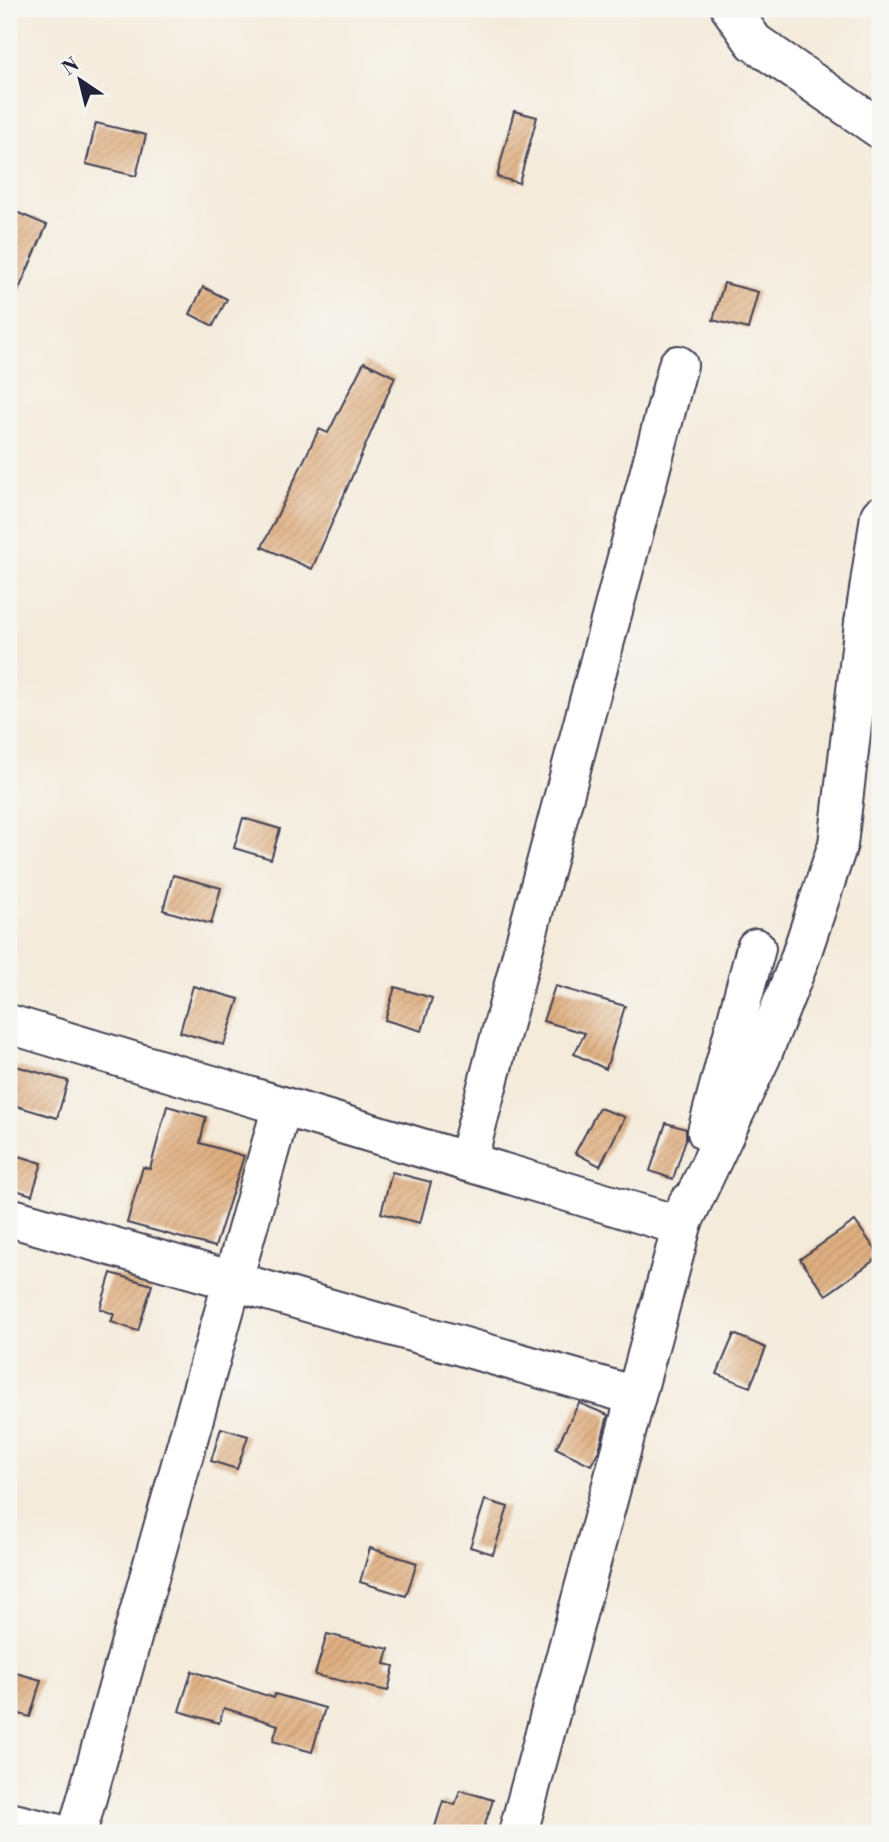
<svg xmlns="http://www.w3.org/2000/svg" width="889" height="1842" viewBox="0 0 889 1842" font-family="'Libre Bodoni',serif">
<defs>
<pattern id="building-hatch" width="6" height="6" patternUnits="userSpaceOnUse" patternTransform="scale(1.75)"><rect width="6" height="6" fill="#dfaf81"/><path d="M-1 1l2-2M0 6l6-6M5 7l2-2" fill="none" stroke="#bf9670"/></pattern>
</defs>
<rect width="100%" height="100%" fill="#f6f6f2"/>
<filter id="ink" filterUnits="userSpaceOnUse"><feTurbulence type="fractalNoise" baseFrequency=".0143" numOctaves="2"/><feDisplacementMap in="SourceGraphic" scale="14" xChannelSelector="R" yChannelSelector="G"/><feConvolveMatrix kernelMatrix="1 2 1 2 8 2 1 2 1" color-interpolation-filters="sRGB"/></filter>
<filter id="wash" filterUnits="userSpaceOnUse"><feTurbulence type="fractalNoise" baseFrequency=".00686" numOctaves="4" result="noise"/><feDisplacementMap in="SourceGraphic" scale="28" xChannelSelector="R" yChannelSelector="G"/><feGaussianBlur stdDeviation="1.57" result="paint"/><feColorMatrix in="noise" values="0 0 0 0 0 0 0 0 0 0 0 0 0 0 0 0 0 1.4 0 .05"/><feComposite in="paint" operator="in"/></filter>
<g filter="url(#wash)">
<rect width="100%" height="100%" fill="#f4ebdb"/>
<g id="blocks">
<g fill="url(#building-hatch)">
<polygon points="514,111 537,117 519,183 497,177"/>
<polygon points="96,123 146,135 136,176 86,164"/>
<polygon points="9,209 47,225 9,312"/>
<polygon points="724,283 758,292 748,329 713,320"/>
<polygon points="203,287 227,299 213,326 190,314"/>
<polygon points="364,362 395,377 312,569 262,547 319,429 328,433"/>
<polygon points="243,818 280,829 271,859 234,848"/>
<polygon points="173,875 221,888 211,924 163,910"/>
<polygon points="193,986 239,999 224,1045 180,1032"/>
<polygon points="555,986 625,1006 606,1069 574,1054 585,1033 543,1021"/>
<polygon points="395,987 432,998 422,1031 385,1020"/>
<polygon points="16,1066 68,1081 57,1118 9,1104 9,1092"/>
<polygon points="167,1106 206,1117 200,1143 244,1156 215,1247 127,1223 143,1167 150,1169"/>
<polygon points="599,1108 625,1117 600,1166 575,1153"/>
<polygon points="666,1123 686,1129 686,1139 673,1179 650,1171"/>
<polygon points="9,1153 42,1163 32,1195 9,1188"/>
<polygon points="392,1172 431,1182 420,1223 381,1213"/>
<polygon points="855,1221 880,1256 826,1295 800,1259"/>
<polygon points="111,1273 152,1285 138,1331 111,1322 114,1314 100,1309"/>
<polygon points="734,1334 766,1348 750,1387 717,1374"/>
<polygon points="579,1403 608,1415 599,1450 591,1465 556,1448"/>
<polygon points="221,1428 248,1436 237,1469 211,1461"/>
<polygon points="485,1500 508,1507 493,1554 470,1547"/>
<polygon points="370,1548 417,1563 406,1596 360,1582"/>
<polygon points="327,1634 389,1649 385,1664 394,1666 388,1691 315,1675"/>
<polygon points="9,1671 41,1680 30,1717 9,1711"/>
<polygon points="192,1671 274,1698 275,1694 325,1708 312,1752 273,1741 278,1725 224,1708 219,1723 179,1711"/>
<polygon points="460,1790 493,1800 482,1833 433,1833 443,1801 455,1805"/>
</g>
</g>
</g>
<g filter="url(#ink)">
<use href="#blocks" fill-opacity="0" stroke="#424053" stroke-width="2"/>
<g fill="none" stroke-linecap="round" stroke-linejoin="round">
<g stroke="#424053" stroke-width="42">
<g id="minor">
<polyline points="731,9 754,42 880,129"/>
<polyline points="864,623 880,516"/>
<polyline points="9,1024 681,1226 761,1057 798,964 838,844 864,623 880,598"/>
<polyline points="707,1132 756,948"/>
<polyline points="467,1162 678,365"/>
<polyline points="9,1217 636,1396"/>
<polyline points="9,1822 55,1833"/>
<polyline points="77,1833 282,1106"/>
<polyline points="518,1833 688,1203"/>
</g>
</g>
<use href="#minor" stroke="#fff" stroke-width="38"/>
</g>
</g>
<rect width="889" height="1842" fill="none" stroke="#f6f6f2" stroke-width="35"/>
<g transform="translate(80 80) rotate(325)" stroke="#f6f6f2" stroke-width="5" paint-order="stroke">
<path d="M0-5L12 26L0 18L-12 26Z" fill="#22223b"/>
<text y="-10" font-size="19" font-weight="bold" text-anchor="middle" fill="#22223b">N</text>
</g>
</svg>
